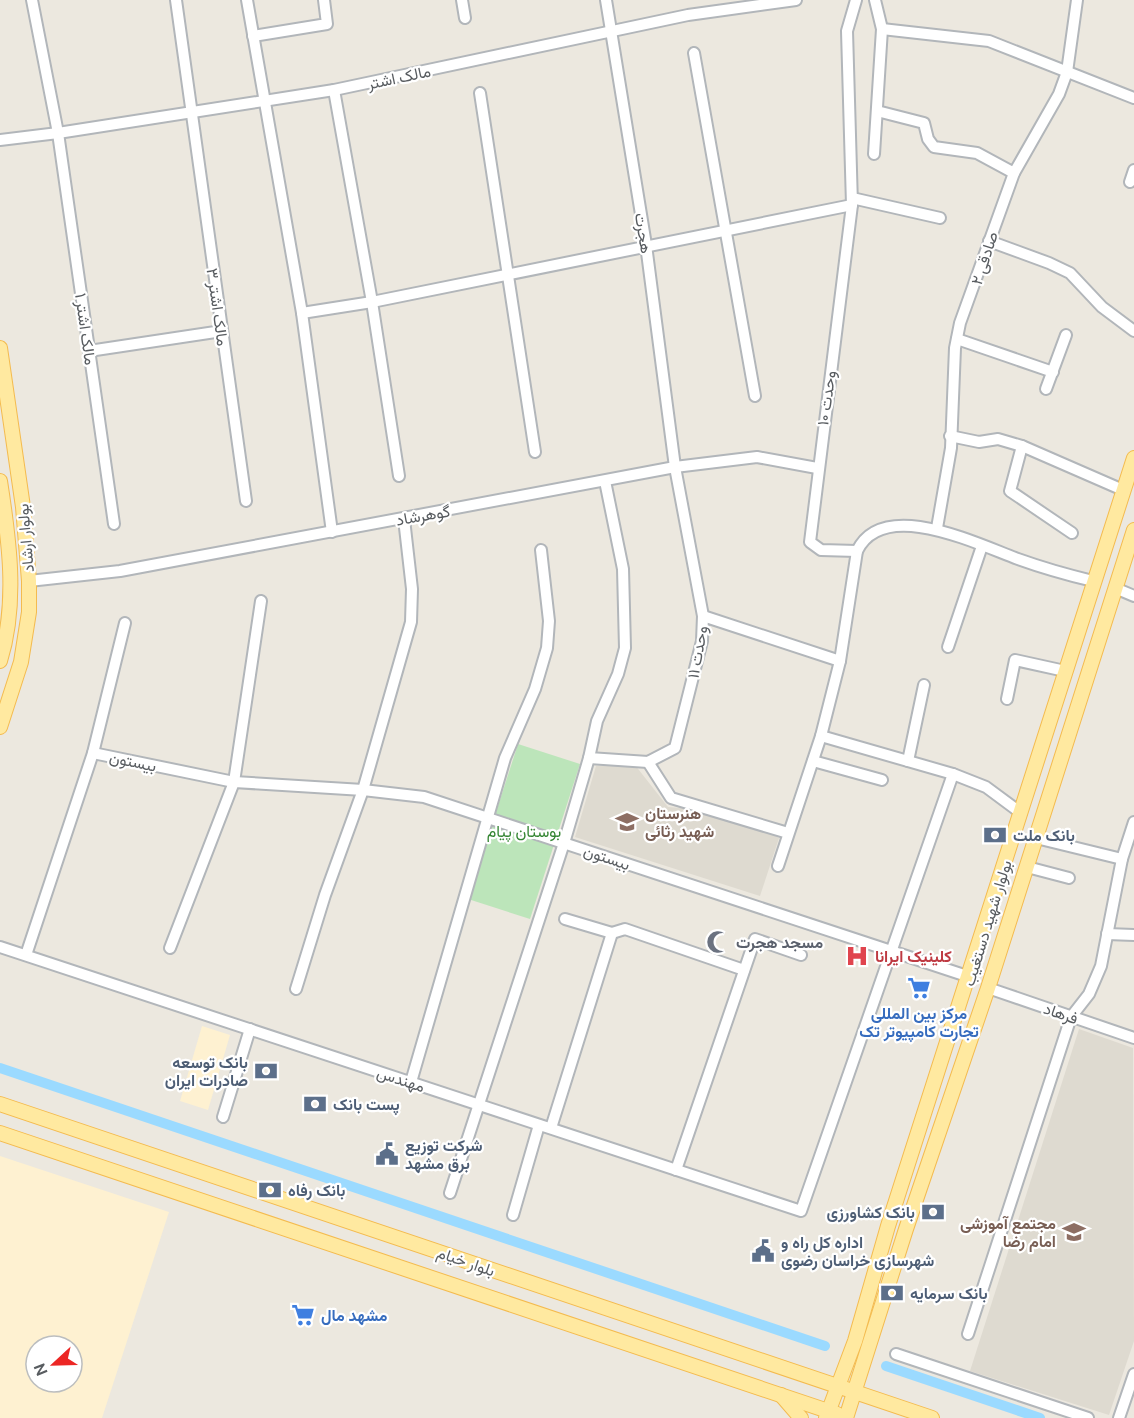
<svg xmlns="http://www.w3.org/2000/svg" width="1134" height="1418" viewBox="0 0 1134 1418" font-family="Ubuntu,Vazirmatn,sans-serif">
<rect width="100%" height="100%" fill="#ece8df"/>
<g fill="#fef1d1" fill-rule="evenodd">
<polygon points="202,1026 230,1035 208,1110 180,1101"/>
<path d="M0 1156 169 1212 102 1418H0ZM36 1346H72V1382H36Z"/>
</g>
<g fill="#dedad0">
<polygon points="635,765 668,807 705,810 751,824 779,838 760,896 575,837 596,766"/>
<polygon points="1079,1029 1133,1048 1134,1341 1109,1415 970,1371"/>
</g>
<polygon fill="#bce5ba" points="518,744 580,764 530,919 468,899"/>
<g fill="none" stroke-linecap="round" stroke-linejoin="round">
<g stroke="#9bdaff" stroke-width="10">
<polyline points="0,1068 825,1346"/>
<polyline points="886,1366 1040,1418"/>
</g>
<g stroke="#b2b6ba" stroke-width="14">
<g id="minor">
<polyline points="32,0 58,133 114,524"/>
<polyline points="176,0 246,501"/>
<polyline points="247,0 302,313 332,532"/>
<polyline points="462,0 465,18"/>
<polyline points="856,0 847,31 852,205 810,542 821,550 857,551"/>
<polyline points="882,29 989,41 1134,98"/>
<polyline points="253,36 327,24 324,0"/>
<polyline points="694,53 755,396"/>
<polyline points="334,90 372,302 399,476"/>
<polyline points="480,93 535,452"/>
<polyline points="877,111 924,123 928,139 934,147 977,153 1014,173"/>
<polyline points="0,140 58,133 334,90 688,15 796,0"/>
<polyline points="874,154 882,29 875,0"/>
<polyline points="1130,182 1134,170"/>
<polyline points="852,198 940,218"/>
<polyline points="989,241 1049,263 1070,273 1102,307 1134,331"/>
<polyline points="302,313 372,302 852,205"/>
<polyline points="957,339 1053,372"/>
<polyline points="89,351 222,331"/>
<polyline points="1046,389 1066,335"/>
<polyline points="950,436 979,442 998,439 1022,446 1123,490"/>
<polyline points="1022,446 1010,491 1072,533"/>
<polyline points="937,528 951,448 955,348 960,323 1014,173 1059,94 1067,72 1077,0"/>
<polyline points="29,581 120,571 675,467 757,457 817,468"/>
<polyline points="1115,588 1134,596"/>
<polyline points="703,616 840,661"/>
<polyline points="948,647 982,546"/>
<polyline points="1007,699 1015,660 1065,671"/>
<polyline points="821,736 953,774 986,787 1021,813"/>
<polyline points="93,753 234,782 363,790 424,797 970,977"/>
<polyline points="589,758 648,762 675,748 702,641 703,616 675,467 646,245 606,0"/>
<polyline points="813,761 882,780"/>
<polyline points="908,761 924,685"/>
<polyline points="648,762 671,798 788,833"/>
<polyline points="1036,838 1122,859"/>
<path d="M778 866 821 736 840 661 857 551C883 497 977 544 1018 559 1043 568 1068 575 1093 581"/>
<polyline points="1027,867 1069,878"/>
<polyline points="565,919 612,933"/>
<polyline points="612,933 625,929 744,970"/>
<polyline points="1107,934 1134,935"/>
<polyline points="0,947 801,1211 953,774"/>
<polyline points="170,948 234,782 261,601"/>
<polyline points="26,955 93,753 125,623"/>
<polyline points="988,988 1134,1038"/>
<polyline points="296,989 325,895 363,790 411,622 412,589 404,519"/>
<polyline points="411,1082 505,758 535,689 547,648 549,621 541,550"/>
<polyline points="223,1117 250,1029"/>
<polyline points="551,1128 612,933"/>
<polyline points="676,1170 755,939 801,955"/>
<polyline points="450,1193 564,843 589,758 597,721 618,674 625,648 623,569 605,481"/>
<polyline points="513,1215 539,1125"/>
<polyline points="968,1334 1071,1017 1089,994 1101,966 1122,859 1134,822"/>
<polyline points="896,1354 1088,1418"/>
<polyline points="1119,1418 1134,1374"/>
</g>
</g>
<g stroke="#f4bb4f" stroke-width="16">
<g id="major">
<polyline points="0,348 23,507 29,581 29,612 21,662 0,727"/>
<path d="M0 481C9 539 18 603 0 661"/>
<polyline points="0,1104 932,1418"/>
<polyline points="0,1133 837,1414"/>
<polyline points="781,1395 801,1418"/>
<polyline points="826,1418 855,1341 888,1226 1134,458"/>
<polyline points="846,1418 906,1229 988,988 1134,530"/>
</g>
</g>
<use href="#minor" stroke="#fff" stroke-width="10"/>
<use href="#major" stroke="#ffe9a0" stroke-width="14"/>
</g>
<defs>
<g id="school-bare" transform="scale(1.8)"><path d="M0-5L7-2L0 1L-7-2ZM-4 1L0 2.5L4 1V4Q0 6-4 4Z" fill="#8d6e63" stroke="#fff" stroke-width="2.5" paint-order="stroke"/></g>
<g id="bank-bare" transform="scale(1.8)"><path d="M-6-4H6V4H-6ZM0-2.3a2.3 2.3 0 1 0 0 4.6a2.3 2.3 0 1 0 0-4.6Z" fill="#5c6f8a" stroke="#fff" stroke-width="2.5" paint-order="stroke"/></g>
<g id="mosque-bare" transform="scale(1.8)"><path d="M3.5-4.9A6 6 0 1 0 3.5 4.9A5 5 0 1 1 3.5-4.9Z" fill="#6b7280" stroke="#fff" stroke-width="2.5" paint-order="stroke"/></g>
<g id="hospital-bare" transform="scale(1.8)"><path d="M-5-5h3v3.5h4V-5h3V5h-3V1.5h-4V5h-3Z" fill="#e0444e" stroke="#fff" stroke-width="2.5" paint-order="stroke"/></g>
<g id="supermarket-bare" transform="scale(1.8)"><path d="M-6-5.5h2.5l.6 2H6L4.5 2H-2.5L-4.4-4H-6ZM-1.5 3.2a1.3 1.3 0 1 0 .1 0ZM3 3.2a1.3 1.3 0 1 0 .1 0Z" fill="#3f7fe0" stroke="#fff" stroke-width="2.5" paint-order="stroke"/></g>
<g id="civic-bare" transform="scale(1.8)"><path d="M-.6-6.5H3V-4.5H.6V-3L4-1V1h2V6H-6V1h2V-1L-.6-3ZM-1.2 2.5V6h2.4V2.5Z" fill="#5c6f8a" stroke="#fff" stroke-width="2.5" paint-order="stroke"/></g>
</defs>
<g fill-rule="evenodd">
<use href="#school-bare" x="627" y="822"/>
<use href="#bank-bare" x="995" y="835"/>
<use href="#mosque-bare" x="718" y="942"/>
<use href="#hospital-bare" x="857" y="956"/>
<use href="#supermarket-bare" x="919" y="988"/>
<use href="#bank-bare" x="266" y="1071"/>
<use href="#bank-bare" x="315" y="1104"/>
<use href="#civic-bare" x="387" y="1154"/>
<use href="#bank-bare" x="270" y="1190"/>
<use href="#bank-bare" x="933" y="1212"/>
<use href="#school-bare" x="1074" y="1232"/>
<use href="#civic-bare" x="763" y="1251"/>
<use href="#bank-bare" x="892" y="1293"/>
<use href="#supermarket-bare" x="303" y="1315"/>
</g>
<g text-anchor="middle" dominant-baseline="central" stroke-width="4.5" stroke-linejoin="round" paint-order="stroke">
<g font-size="16" fill="#585c60" stroke="#fff">
<text transform="translate(399 77) rotate(-12)">مالک اشتر</text>
<text transform="translate(644 233) rotate(81)">هجرت</text>
<text transform="translate(984 258) rotate(-72)">صادقی ۲</text>
<text transform="translate(218 307) rotate(82)">مالک اشتر ۳</text>
<text transform="translate(86 329) rotate(82)">مالک اشتر ۱</text>
<text transform="translate(826 398) rotate(-82)">وحدت ۱۰</text>
<text transform="translate(423 515) rotate(-10)">گوهرشاد</text>
<text transform="translate(25 538) rotate(-95)">بولوار ارشاد</text>
<text transform="translate(697 652) rotate(-80)">وحدت ۱۱</text>
<text transform="translate(133 761) rotate(12)">بیستون</text>
<text transform="translate(607 857) rotate(19)">بیستون</text>
<text transform="translate(987 923) rotate(-73)">بولوار شهید دستغیب</text>
<text transform="translate(1061 1013) rotate(19)">فرهاد</text>
<text transform="translate(401 1079) rotate(18)">مهندس</text>
<text transform="translate(466 1261) rotate(19)">بلوار خیام</text>
</g>
<g font-size="16" font-weight="bold" fill="#785e54" stroke="#fff" text-anchor="start">
<text x="645" y="813">هنرستان<tspan x="645" dy="18">شهید رثائی</tspan></text>
<text x="1056" y="1223" text-anchor="end">مجتمع آموزشی<tspan x="1056" dy="18">امام رضا</tspan></text>
</g>
<g font-size="16" fill="#348532" stroke="#fff">
<text x="524" y="831">بوستان پیام</text>
</g>
<g font-size="16" font-weight="bold" fill="#4e5e75" stroke="#fff" text-anchor="start">
<text x="1013" y="835">بانک ملت</text>
<text x="248" y="1062" text-anchor="end">بانک توسعه<tspan x="248" dy="18">صادرات ایران</tspan></text>
<text x="333" y="1104">پست بانک</text>
<text x="405" y="1145">شرکت توزیع<tspan x="405" dy="18">برق مشهد</tspan></text>
<text x="288" y="1190">بانک رفاه</text>
<text x="915" y="1212" text-anchor="end">بانک کشاورزی</text>
<text x="781" y="1242">اداره کل راه و<tspan x="781" dy="18">شهرسازی خراسان رضوی</tspan></text>
<text x="910" y="1293">بانک سرمایه</text>
</g>
<g font-size="16" font-weight="bold" fill="#5b616d" stroke="#fff" text-anchor="start">
<text x="736" y="942">مسجد هجرت</text>
</g>
<g font-size="16" font-weight="bold" fill="#be3a42" stroke="#fff" text-anchor="start">
<text x="875" y="956">کلینیک ایرانا</text>
</g>
<g font-size="16" font-weight="bold" fill="#366cbe" stroke="#fff">
<text x="919" y="1013">مرکز بین المللی<tspan x="919" dy="18">تجارت کامپیوتر تک</tspan></text>
<text x="321" y="1315" text-anchor="start">مشهد مال</text>
</g>
</g>
<g transform="translate(54 1364) rotate(248)"><circle r="28" fill="#ffffff" stroke="#bcbebf" stroke-width="1.5"/>
<path d="M0-4.5L10 22L0 15L-10 22Z" fill="#ec2624"/>
<text y="-9" font-size="16" font-weight="bold" text-anchor="middle" fill="#585c60">N</text>
</g>
</svg>
